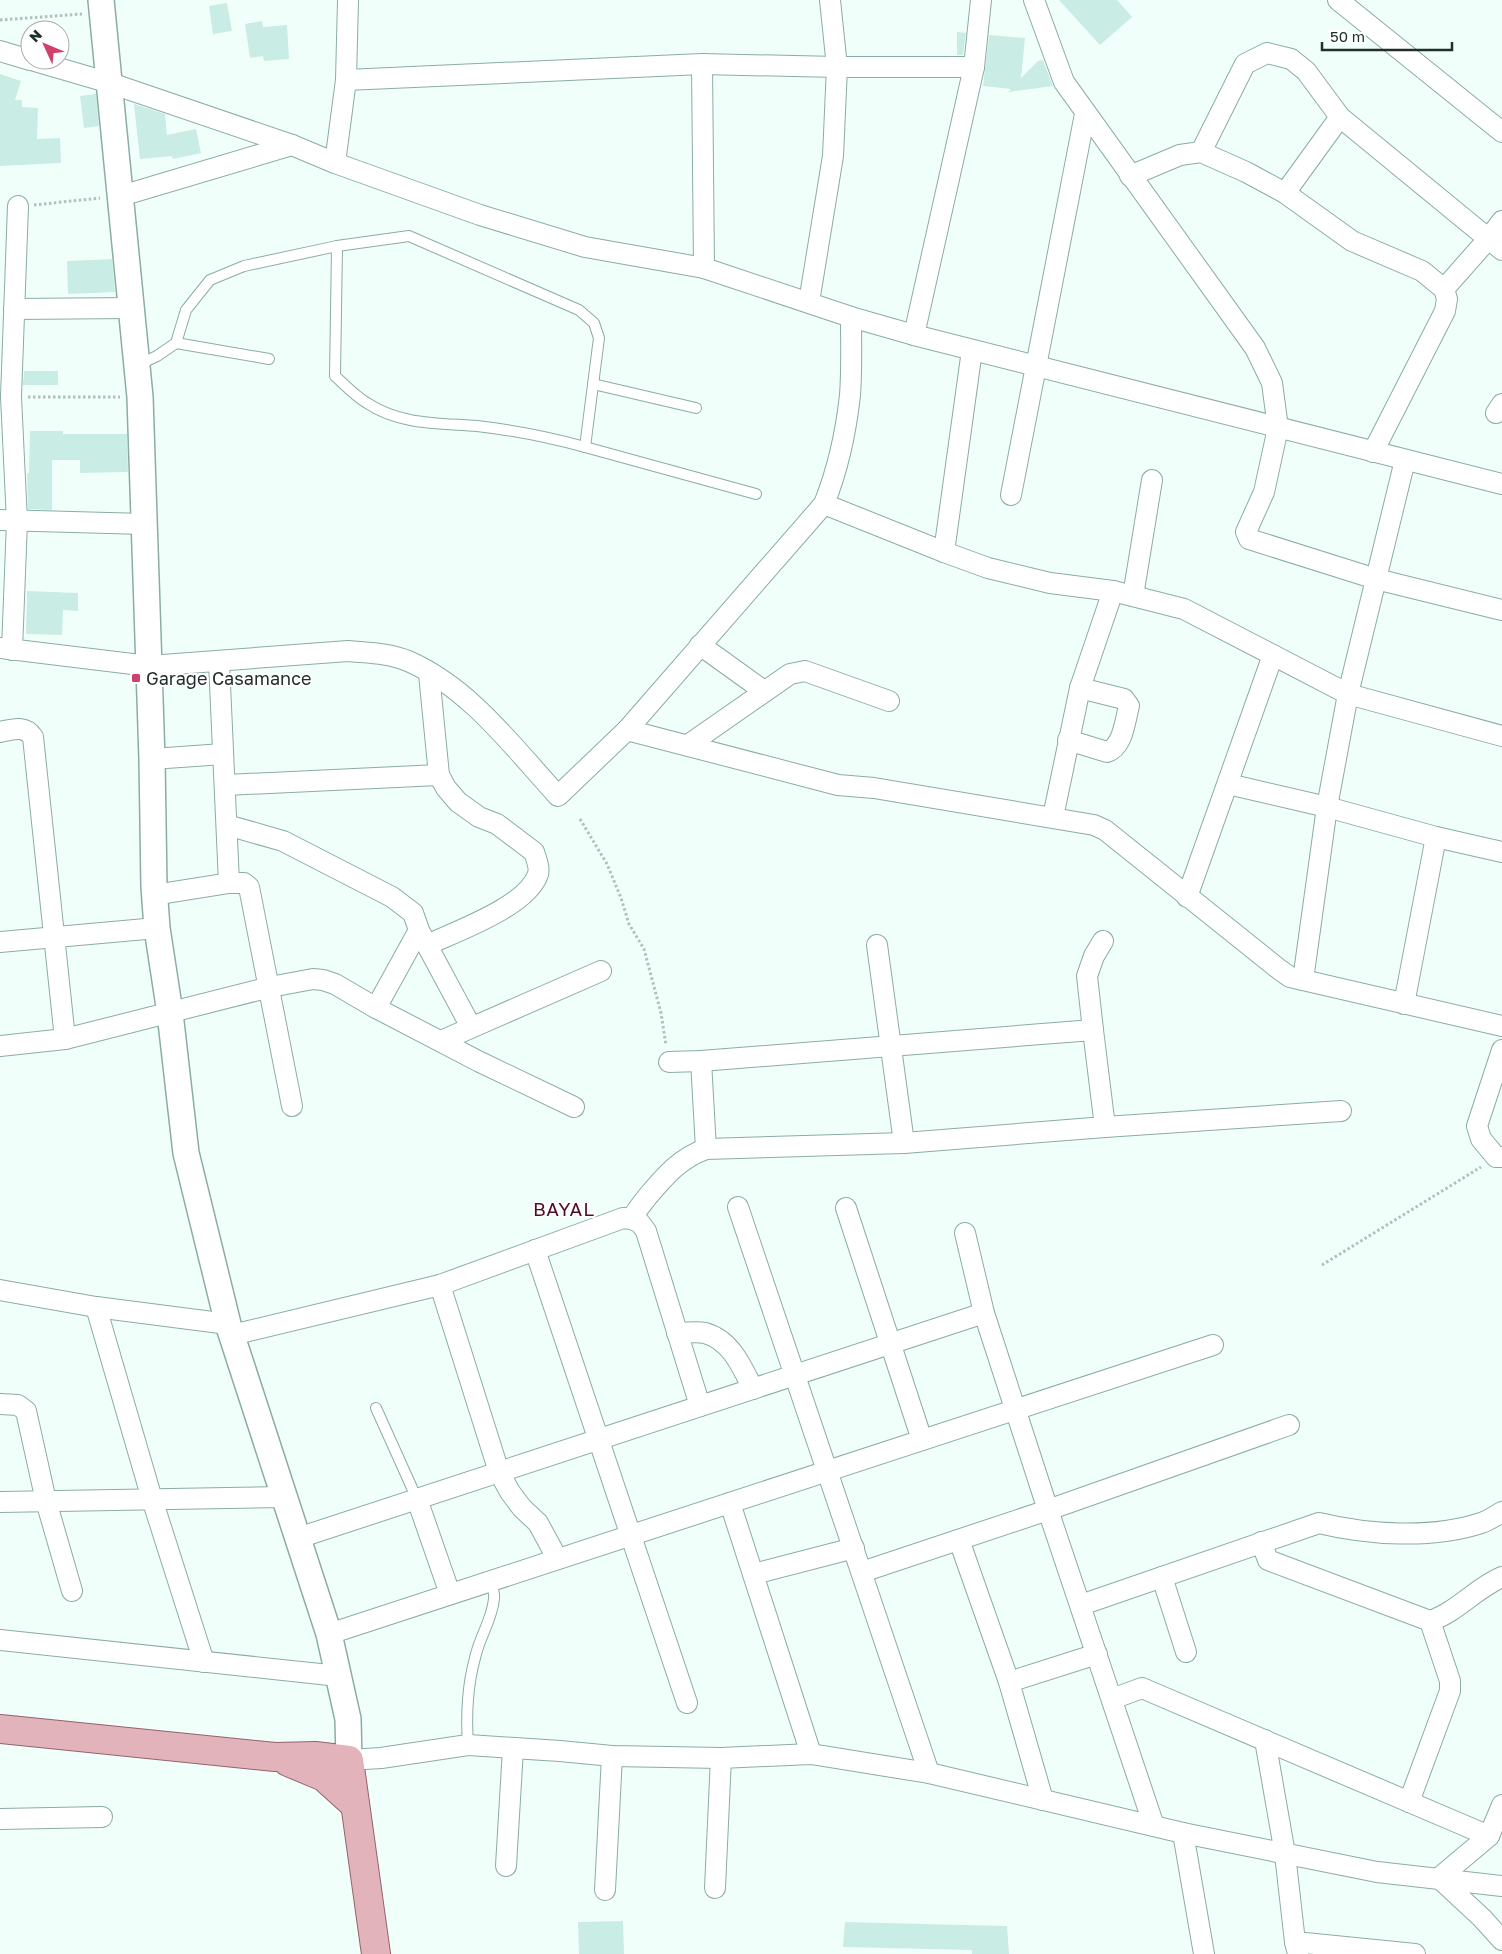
<svg xmlns="http://www.w3.org/2000/svg" width="1502" height="1954" viewBox="0 0 1502 1954" font-family="'Golos Text',sans-serif">
<rect width="100%" height="100%" fill="#f1fffb"/>
<g fill="#c9ece4">
<polygon points="1059,0 1117,0 1132,17 1100,45"/>
<polygon points="227,3 232,31 213,34 209,6"/>
<polygon points="262,21 263,27 287,25 289,59 264,61 263,56 250,58 245,24"/>
<polygon points="957,32 966,33 963,55 957,55"/>
<polygon points="989,35 1025,38 1021,78 1038,61 1043,60 1053,86 1008,92 1011,89 983,86"/>
<polygon points="0,74 21,81 15,100 22,100 22,107 38,108 37,139 60,138 61,163 0,166"/>
<polygon points="96,94 99,126 84,128 80,96"/>
<polygon points="134,104 165,114 167,135 196,129 201,153 173,159 172,156 140,159"/>
<polygon points="112,259 115,292 68,294 67,261"/>
<polygon points="24,371 58,371 58,385 23,385"/>
<polygon points="30,431 63,431 63,434 127,434 128,472 80,473 80,460 52,460 52,510 28,509 27,473 29,473"/>
<polygon points="27,591 78,593 78,611 63,610 62,635 26,634"/>
<polygon points="623,1921 624,1954 579,1954 578,1922"/>
<polygon points="845,1922 1007,1926 1009,1954 972,1954 972,1950 843,1947"/>
</g>
<g fill="none" stroke-linecap="round" stroke-linejoin="round">
<g stroke="#8baca5" stroke-width="12">
<g id="service">
<path d="M337 246 335 376C345 385 355 396 367 403 400 425 439 423 477 426 512 430 552 438 585 447"/>
<polyline points="176,343 269,359"/>
<polyline points="138,365 157,356 176,343 186,310 210,280 244,266 337,246 409,236 579,310 594,323 599,338 585,447 756,494"/>
<polyline points="593,384 696,408"/>
<polyline points="376,1408 417,1499"/>
<path d="M468 1745C466 1716 467 1687 475 1658 479 1638 492 1620 494 1599 495 1594 492 1586 491 1581"/>
</g>
</g>
<g stroke="#8baca5" stroke-width="22">
<g id="minor">
<polyline points="1034,0 1064,82 1255,348 1272,383 1278,428 1264,492 1246,532 1249,539 1376,579 1502,610"/>
<polyline points="1338,0 1502,132"/>
<polyline points="0,51 30,60"/>
<polyline points="31,60 110,83 292,145 335,163 480,215 585,247 704,268 851,317 914,335 1502,484"/>
<polyline points="702,64 704,268"/>
<polyline points="346,80 702,64 837,67 974,67"/>
<polyline points="1201,152 1245,64 1267,53 1291,59 1306,71 1340,117 1502,250"/>
<polyline points="335,163 346,80 348,0"/>
<polyline points="1130,176 1180,155 1201,152 1246,172 1285,193 1352,241 1422,271 1444,289 1447,299 1445,311 1373,452"/>
<polyline points="1285,193 1340,117"/>
<polyline points="121,196 292,145"/>
<polyline points="1444,289 1489,238 1502,221"/>
<polyline points="809,302 833,156 837,67 830,0"/>
<polyline points="14,309 132,308"/>
<polyline points="914,335 974,67 981,0"/>
<polyline points="1496,413 1502,404"/>
<polyline points="1011,495 1085,114"/>
<polyline points="824,504 944,552 988,568 1050,583 1113,591 1184,609 1348,694 1502,736"/>
<polyline points="0,520 144,524"/>
<polyline points="944,552 972,350"/>
<polyline points="1133,596 1152,480"/>
<polyline points="700,645 764,691"/>
<path d="M0 648 149 666 348 651C368 653 389 653 408 661 470 688 513 747 558 796L627 730 824 504C838 469 846 432 850 395 852 369 851 342 851 317"/>
<polyline points="12,650 17,521 11,397 18,206"/>
<polyline points="219,662 229,883"/>
<polyline points="627,730 838,785 874,788 1094,825 1105,830 1280,970 1290,977 1502,1026"/>
<path d="M0 732C13 729 25 725 33 737L65 1039"/>
<path d="M1068 740 1107 752C1123 747 1125 721 1129 706L1124 699 1080 688"/>
<polyline points="688,745 790,674 805,671 889,701"/>
<polyline points="152,759 223,754"/>
<polyline points="1228,784 1327,807 1436,837 1502,852"/>
<polyline points="225,785 439,775"/>
<polyline points="1053,817 1080,688 1113,591"/>
<polyline points="227,825 283,841 392,897 413,913 419,930 376,1008"/>
<polyline points="154,895 229,883 244,883 249,887 292,1106"/>
<polyline points="1187,897 1273,655"/>
<polyline points="421,934 471,1027"/>
<polyline points="0,942 157,928"/>
<path d="M427 945C457 931 528 906 538 874 540 868 536 858 534 852L497 824 479 817 458 802 446 788 439 775 429 674"/>
<polyline points="877,945 904,1143"/>
<polyline points="1303,980 1327,807 1348,694 1405,460"/>
<polyline points="1404,1004 1436,837"/>
<polyline points="1093,1030 1087,976 1094,956 1103,941"/>
<polyline points="441,1041 601,971"/>
<polyline points="0,1046 65,1039 270,987 313,979 323,980 335,984 376,1008 480,1062 574,1107"/>
<polyline points="1502,1050 1477,1126 1481,1139 1496,1157 1502,1157"/>
<polyline points="701,1061 706,1149"/>
<polyline points="1105,1127 1341,1111"/>
<polyline points="738,1207 929,1773"/>
<polyline points="846,1208 922,1440"/>
<polyline points="632,1219 640,1223 646,1231 700,1406"/>
<polyline points="535,1250 687,1703"/>
<polyline points="440,1285 499,1472 510,1492 522,1508 538,1523 557,1558"/>
<polyline points="0,1290 96,1307 228,1324"/>
<polyline points="96,1307 152,1499 204,1662"/>
<polyline points="984,1313 1048,1510 1154,1826"/>
<path d="M677 1333C686 1333 697 1331 705 1333 731 1340 742 1367 753 1389"/>
<path d="M232 1335 440 1285 623 1218 632 1219C636 1210 642 1204 648 1196 665 1176 680 1158 706 1149L904 1143 1105 1127 1093 1030 701 1061 669 1062"/>
<polyline points="0,1404 18,1405 26,1411 46,1501 72,1591"/>
<polyline points="417,1499 450,1594"/>
<polyline points="0,1502 284,1497"/>
<polyline points="730,1503 811,1754"/>
<polyline points="298,1538 984,1313 965,1233"/>
<polyline points="959,1540 1009,1682 1043,1800"/>
<path d="M1261 1542 1268 1560 1430 1621C1457 1612 1476 1588 1502 1577"/>
<polyline points="862,1572 1048,1510 1289,1425"/>
<polyline points="754,1574 854,1548"/>
<polyline points="1162,1577 1186,1652"/>
<path d="M1081 1605 1319 1523C1368 1535 1433 1539 1481 1523 1488 1521 1495 1516 1502 1512"/>
<polyline points="329,1634 1213,1345"/>
<polyline points="0,1640 339,1676"/>
<polyline points="1009,1682 1097,1654"/>
<polyline points="1112,1699 1142,1688 1489,1836"/>
<polyline points="1265,1740 1285,1854 1295,1942 1298,1954"/>
<polyline points="349,1760 381,1758 468,1745 560,1751 612,1756 721,1758 811,1754 929,1773 1183,1833 1377,1872 1502,1886"/>
<polyline points="1409,1802 1450,1691 1450,1681 1430,1621"/>
<polyline points="1502,1805 1489,1836 1439,1878 1482,1918 1502,1940"/>
<polyline points="0,1819 102,1817"/>
<polyline points="1183,1833 1204,1954"/>
<polyline points="506,1866 513,1749"/>
<polyline points="715,1888 721,1758"/>
<polyline points="605,1890 612,1756"/>
<polyline points="1295,1942 1415,1954"/>
</g>
</g>
<g stroke="#8baca5" stroke-width="28">
<polyline id="tertiary" points="101,0 140,397 152,759 154,887 157,928 170,1013 186,1153 228,1324 329,1634 348,1719 349,1760"/>
</g>
<g stroke="#93636d" stroke-width="30">
<g id="primary">
<polyline points="0,1729 275,1757 315,1756 349,1760 376,1954"/>
<polyline points="288,1762 324,1777 355,1805"/>
</g>
</g>
<g stroke="#b2c0bd" stroke-width="3" stroke-dasharray="2.5 2.5" stroke-linecap="butt">
<polyline points="0,20 82,14"/>
<polyline points="34,205 100,198"/>
<polyline points="28,397 120,397"/>
<polyline points="580,819 607,864 621,898 629,924 644,949 661,1013 666,1045"/>
<polyline points="1322,1265 1481,1167"/>
</g>
<use href="#service" stroke="#fff" stroke-width="10"/>
<use href="#minor" stroke="#fff" stroke-width="20"/>
<use href="#tertiary" stroke="#fff" stroke-width="25"/>
<use href="#primary" stroke="#e3b3bc" stroke-width="28"/>
</g>
<rect fill="#cf416b" stroke="#fff" stroke-width="2" x="131" y="673" width="10" height="10" rx="2.5"/>
<g text-anchor="middle" dominant-baseline="central" stroke-width="4" stroke-linejoin="round" paint-order="stroke">
<g font-size="18" fill="#212e2c" stroke="#fff" text-anchor="start">
<text x="146" y="678">Garage Casamance</text>
</g>
<g font-size="19" letter-spacing="1" fill="#520d24" stroke="#fff">
<text x="564" y="1208">BAYAL</text>
</g>
</g>
<g transform="translate(45 45) rotate(314)"><circle r="24" fill="#ffffff" stroke="#a6abab"/>
<path d="M0-4L9 19L0 12L-9 19Z" fill="#cf416b"/>
<text y="-8" font-size="14" font-weight="bold" text-anchor="middle" fill="#212e2c">N</text>
</g>
<path d="M1322 42v8h130v-8" fill="none" stroke="#212e2c" stroke-width="2.5"/>
<text x="1330" y="42" font-size="15" fill="#212e2c" stroke="#ffffff" stroke-width="4" paint-order="stroke">50 m</text>
</svg>
